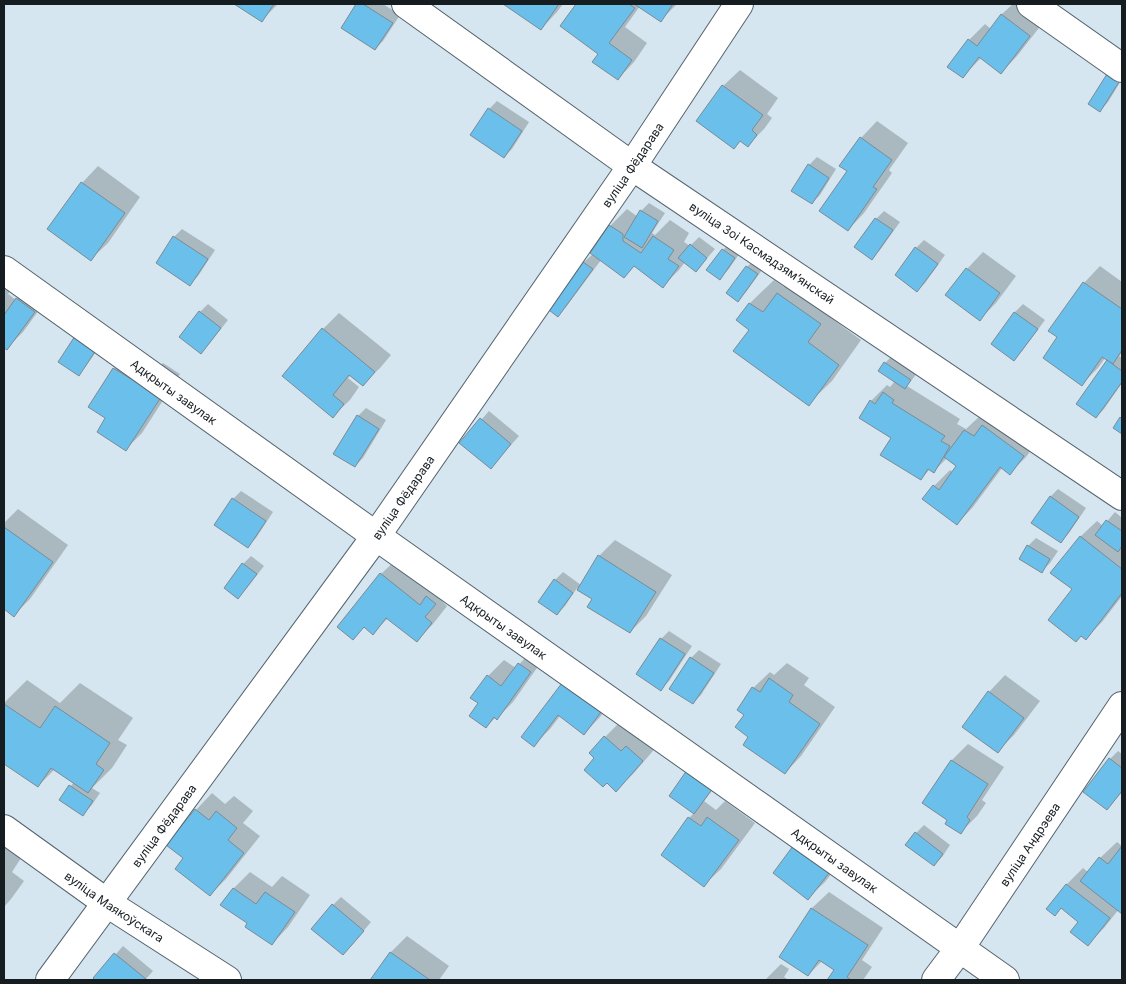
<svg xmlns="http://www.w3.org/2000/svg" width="1126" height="984" viewBox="0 0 1126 984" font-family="Inter,sans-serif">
<rect width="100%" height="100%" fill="#d5e6f0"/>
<g fill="#0003">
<polygon points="237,4 278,4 262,20"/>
<polygon points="358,4 383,4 400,15 383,41 375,49 342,28"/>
<polygon points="505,4 563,4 557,12 541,29"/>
<polygon points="578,4 677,4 661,20 640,6 625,27 647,43 634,62 618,79 600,53 562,26"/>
<polygon points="1013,4 1026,4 1046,19 1017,56 1001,73 981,58 962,77 969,40 985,24 991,29 1002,14"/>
<polygon points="740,70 778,98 767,114 772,118 764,129 748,145 741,140 734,148 697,121 723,86"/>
<polygon points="1108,75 1122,79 1108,102 1100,111"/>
<polygon points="497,101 529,122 512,149 504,157 489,109"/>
<polygon points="877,121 908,143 889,170 892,173 864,213 848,230 848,171 861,138"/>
<polygon points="817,157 836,169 820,195 812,203 809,165"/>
<polygon points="98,166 140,197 108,243 91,259 82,183"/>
<polygon points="649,203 665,213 652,233 655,235 670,220 689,233 684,242 690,246 699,237 715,249 696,271 685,262 679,270 663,286 635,265 624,276 601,260 566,307 558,315 584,262 593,254 592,253 610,226 627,209 638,217 641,211"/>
<polygon points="884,211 900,222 880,250 872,258 856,247 876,219"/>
<polygon points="182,229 215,250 198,276 190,284 157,262 174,237"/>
<polygon points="924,240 945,255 925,283 917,291 916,248"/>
<polygon points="731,242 742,250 728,270 720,278 708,270 723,250"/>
<polygon points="983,252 1016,276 996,303 980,319 947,295 967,269"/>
<polygon points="755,259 765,266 746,292 738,300 747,267"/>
<polygon points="1100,266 1122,282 1122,353 1119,356 1122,358 1122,383 1104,409 1096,417 1108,361 1105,358 1098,368 1082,384 1059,337 1084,283"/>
<polygon points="4,270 18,278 8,294 16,300 33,283 50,295 23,332 7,348 4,346"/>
<polygon points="802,270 844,300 831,318 861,340 832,381 808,404 751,330 737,320 750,303 774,280 784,287"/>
<polygon points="208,304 228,320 209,344 201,352 200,312"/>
<polygon points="1023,304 1045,320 1022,351 1014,359 992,343 1015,312"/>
<polygon points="339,313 391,355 380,368 363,384 351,375 348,378 359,387 350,400 333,416 323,329"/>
<polygon points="103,342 86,366 78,374 59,361"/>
<polygon points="131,352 157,369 163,363 180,374 142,433 126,449 107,418 90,407 114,369"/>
<polygon points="893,355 918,372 907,386 960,419 957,424 966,429 982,414 1039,439 1026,457 1010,473 1002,468 973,507 957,524 934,486 950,470 953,472 958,465 947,458 934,471 930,469 921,479 893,437 871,401 887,385 890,387 895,381 885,363"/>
<polygon points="366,408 386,420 363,458 355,466 358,416"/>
<polygon points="489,411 519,436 490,468 461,443"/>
<polygon points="1058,489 1086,508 1069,533 1061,541 1050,497"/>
<polygon points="241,491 273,512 256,538 248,546 233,499"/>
<polygon points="18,509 68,545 30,599 14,615 4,608 4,523"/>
<polygon points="1115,512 1122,518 1122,596 1102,622 1086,638 1073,589 1080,537 1097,521 1103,526"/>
<polygon points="1036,538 1058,551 1050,563 1042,571 1028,546"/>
<polygon points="615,540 672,575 646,616 630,632 594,599 577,588 565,606 557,614 555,580 563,572 581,585 599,556"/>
<polygon points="251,556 264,566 246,589 238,597 243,564"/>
<polygon points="398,558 451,587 441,600 447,606 433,624 417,640 388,618 373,633 381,574"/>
<polygon points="669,631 692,646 669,681 661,689 661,639"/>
<polygon points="535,647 546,655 513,702 497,718 496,717 486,727 480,703 488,676 504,660 516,668"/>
<polygon points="699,650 721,664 701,695 693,703 691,658"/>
<polygon points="787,663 809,678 804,685 835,707 801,756 785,773 750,737 745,715 753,688 770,672 774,675"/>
<polygon points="1005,675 1040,701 1014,735 997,752 963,726 989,692"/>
<polygon points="27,680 60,703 80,683 133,718 118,740 127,745 112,768 92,788 100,793 91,806 83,814 61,799 74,782 55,769 38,786 4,763 4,703"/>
<polygon points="563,684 617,695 600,717 584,734 560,716 550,729 534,745"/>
<polygon points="621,721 659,744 633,774 616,790 596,758 605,737"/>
<polygon points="968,744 1004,767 982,800 986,803 977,816 961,832 949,820 924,802 952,760"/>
<polygon points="1118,751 1122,754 1122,792 1107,809 1085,792 1110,759"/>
<polygon points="720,780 704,801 716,810 725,801 755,823 721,869 704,885 689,818 694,813 670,796"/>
<polygon points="212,793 225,804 234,796 253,811 243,823 260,836 226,879 210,895 185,858 196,810"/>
<polygon points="924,825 950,845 942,857 934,865 916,833"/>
<polygon points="1117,842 1122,846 1122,912 1119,909 1104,928 1088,944 1080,922 1062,907 1055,914 1066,885 1083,868 1089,873 1100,858"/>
<polygon points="4,846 21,858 12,872 24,881 11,899 4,907"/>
<polygon points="845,856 825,882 808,898 775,873"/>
<polygon points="250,872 272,887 282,876 310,895 288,927 272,944 249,923 222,904 234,888"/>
<polygon points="829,892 883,928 862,960 872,967 863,980 829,980 836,970 822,961 808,975 780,956 812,908"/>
<polygon points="341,897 371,922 351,946 333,905"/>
<polygon points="407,936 449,966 439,980 371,980 391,952"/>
<polygon points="123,946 153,971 145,980 97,980 95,978"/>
<polygon points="781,964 789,969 784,977 789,980 765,980"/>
</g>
<g fill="#6bc0eb" stroke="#7b8b94">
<polygon points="234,4 274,4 262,22"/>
<polygon points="356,4 363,4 393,23 375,50 341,28"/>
<polygon points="503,4 559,4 541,30"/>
<polygon points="576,4 629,4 635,8 609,43 632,60 618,80 592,62 598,54 560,26"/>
<polygon points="634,4 673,4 661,22"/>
<polygon points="1001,14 1030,36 1001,74 979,57 963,78 947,67 968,39 977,46"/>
<polygon points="1107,74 1119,82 1100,112 1088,104"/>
<polygon points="722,85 763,115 752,130 757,135 748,147 740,141 734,149 696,121"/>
<polygon points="488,108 522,131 504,158 470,135"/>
<polygon points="860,137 892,160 873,187 877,189 848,231 819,211 847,171 839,166"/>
<polygon points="808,164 829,178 812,204 791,191"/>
<polygon points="81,182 125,213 91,261 47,229"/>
<polygon points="640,210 658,221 642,248 624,237"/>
<polygon points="875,218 893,230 872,260 854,247"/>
<polygon points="609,225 623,234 623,241 641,253 653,236 674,250 668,259 679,266 663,288 634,266 624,278 590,253"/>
<polygon points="173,236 208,259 190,286 156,263"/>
<polygon points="690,244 707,258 696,272 678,258"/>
<polygon points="915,247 938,264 917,292 895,275"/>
<polygon points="722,249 735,258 720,280 706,270"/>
<polygon points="583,262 593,269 558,317 545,307"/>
<polygon points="746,266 758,274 738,302 726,293"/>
<polygon points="966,268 1000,293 980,321 945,295"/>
<polygon points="1083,282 1122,309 1122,350 1113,364 1102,357 1082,386 1043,358 1057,337 1048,331"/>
<polygon points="777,293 821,324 808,342 839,365 809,406 733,351 749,330 736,320 749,303 763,312"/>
<polygon points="16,298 35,312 7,350 4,348 4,315"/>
<polygon points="199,311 221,328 201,354 179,337"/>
<polygon points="1014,312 1038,329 1014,361 991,344"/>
<polygon points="322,328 375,372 363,386 349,375 333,395 344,404 333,418 282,376"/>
<polygon points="75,336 96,350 79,376 58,362"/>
<polygon points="1107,360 1122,371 1122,382 1096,418 1076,404"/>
<polygon points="884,362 911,380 905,389 878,371"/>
<polygon points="113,368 141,385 146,379 165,391 126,451 97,432 105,418 88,407"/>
<polygon points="883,392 894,400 892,403 945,436 941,441 950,446 934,473 928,469 921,480 880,455 891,438 859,418 870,400 875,404"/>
<polygon points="357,415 379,429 355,467 333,454"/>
<polygon points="1120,417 1122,419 1122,434 1113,428"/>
<polygon points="480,418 511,444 491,469 459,443"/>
<polygon points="982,425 1024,456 1010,475 1000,467 957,525 922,499 933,485 939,490 956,466 944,457 964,430 974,436"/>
<polygon points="1050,496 1079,517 1061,543 1031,523"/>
<polygon points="232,498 266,521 248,548 214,525"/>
<polygon points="1106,520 1122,531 1122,546 1118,552 1095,535"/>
<polygon points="4,527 53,562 14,617 4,609"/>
<polygon points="1080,536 1122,569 1122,593 1086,640 1081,636 1076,642 1048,620 1072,589 1050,573"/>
<polygon points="1027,545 1050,559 1042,573 1019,559"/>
<polygon points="598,555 656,592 630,633 587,607 592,599 577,590"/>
<polygon points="242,563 257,574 238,599 224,588"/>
<polygon points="380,573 420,605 426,596 436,604 425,617 432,623 417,642 386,618 373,635 364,627 353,640 337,627"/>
<polygon points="554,579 573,593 557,615 538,602"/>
<polygon points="660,638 685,654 661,691 636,674"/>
<polygon points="690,657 714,673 693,704 669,689"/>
<polygon points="518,663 531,672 497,720 494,717 486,728 469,716 478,703 470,698 487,675 501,686"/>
<polygon points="769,678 793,695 789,702 820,724 785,774 743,745 748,737 735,727 744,715 737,710 752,687 760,692"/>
<polygon points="562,683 601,712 584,735 558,715 534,747 521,737"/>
<polygon points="988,691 1024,718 998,753 962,727"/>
<polygon points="4,704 40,728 55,706 110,743 96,764 104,770 88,793 51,768 38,787 4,764"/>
<polygon points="604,736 621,751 626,746 643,761 616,792 607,783 603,787 584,770 594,758 589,753"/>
<polygon points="1109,758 1122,768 1122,791 1107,810 1083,792"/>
<polygon points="951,760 988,784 967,817 970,820 961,834 945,824 947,820 922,803"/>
<polygon points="687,770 713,788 694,814 669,796"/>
<polygon points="69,785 93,801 83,816 59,800"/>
<polygon points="195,809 209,820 216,811 237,828 228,840 244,853 210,896 175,869 183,858 166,845"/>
<polygon points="688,817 701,826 707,817 739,840 704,887 661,855"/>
<polygon points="915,832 943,854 934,866 905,845"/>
<polygon points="793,846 829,873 808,900 773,873"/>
<polygon points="1122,846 1122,914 1080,881 1099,857 1108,864"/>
<polygon points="1066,884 1110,918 1088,946 1070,932 1078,922 1061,908 1055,916 1046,909"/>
<polygon points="233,888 256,904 265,892 295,912 272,945 245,927 247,923 220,905"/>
<polygon points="332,904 364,931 343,955 311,929"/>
<polygon points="811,908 868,945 847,977 851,980 827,980 834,970 819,960 808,976 779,957"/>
<polygon points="390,952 430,980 370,980"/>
<polygon points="114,953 146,979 145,980 95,980 93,978"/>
</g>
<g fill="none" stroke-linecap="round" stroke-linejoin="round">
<g stroke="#55646d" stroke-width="30">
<g id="minor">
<polyline points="406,4 632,166 1122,496"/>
<polyline points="1031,4 1122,68"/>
<path id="s1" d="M4 270 376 536 1005 980"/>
<path id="s2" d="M4 829 107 903 227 980"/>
<path id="s3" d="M50 980 376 536 632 166 739 4"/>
<path id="s4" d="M936 980 960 948 1122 706"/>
</g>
</g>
<use href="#minor" stroke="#fff" stroke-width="28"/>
</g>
<g text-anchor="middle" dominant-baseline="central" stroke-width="5" stroke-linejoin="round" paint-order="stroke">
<g font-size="12" fill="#161d20" stroke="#fff">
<text stroke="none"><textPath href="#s3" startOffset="1002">вуліца Фёдарава</textPath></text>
<text transform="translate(762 253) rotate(34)">вуліца Зоі Касмадзямʼянскай</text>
<text stroke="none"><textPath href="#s1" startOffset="209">Адкрыты завулак</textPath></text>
<text stroke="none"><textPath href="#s3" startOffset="598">вуліца Фёдарава</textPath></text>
<text stroke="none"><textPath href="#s1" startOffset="614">Адкрыты завулак</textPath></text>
<text stroke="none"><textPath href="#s3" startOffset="192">вуліца Фёдарава</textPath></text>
<text stroke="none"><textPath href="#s4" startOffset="165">вуліца Андрэева</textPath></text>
<text stroke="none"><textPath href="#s1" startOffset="1019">Адкрыты завулак</textPath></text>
<text stroke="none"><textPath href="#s2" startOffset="135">вуліца Маякоўскага</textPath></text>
</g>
</g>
<rect width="1126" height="984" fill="none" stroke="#161d20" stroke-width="10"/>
</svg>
